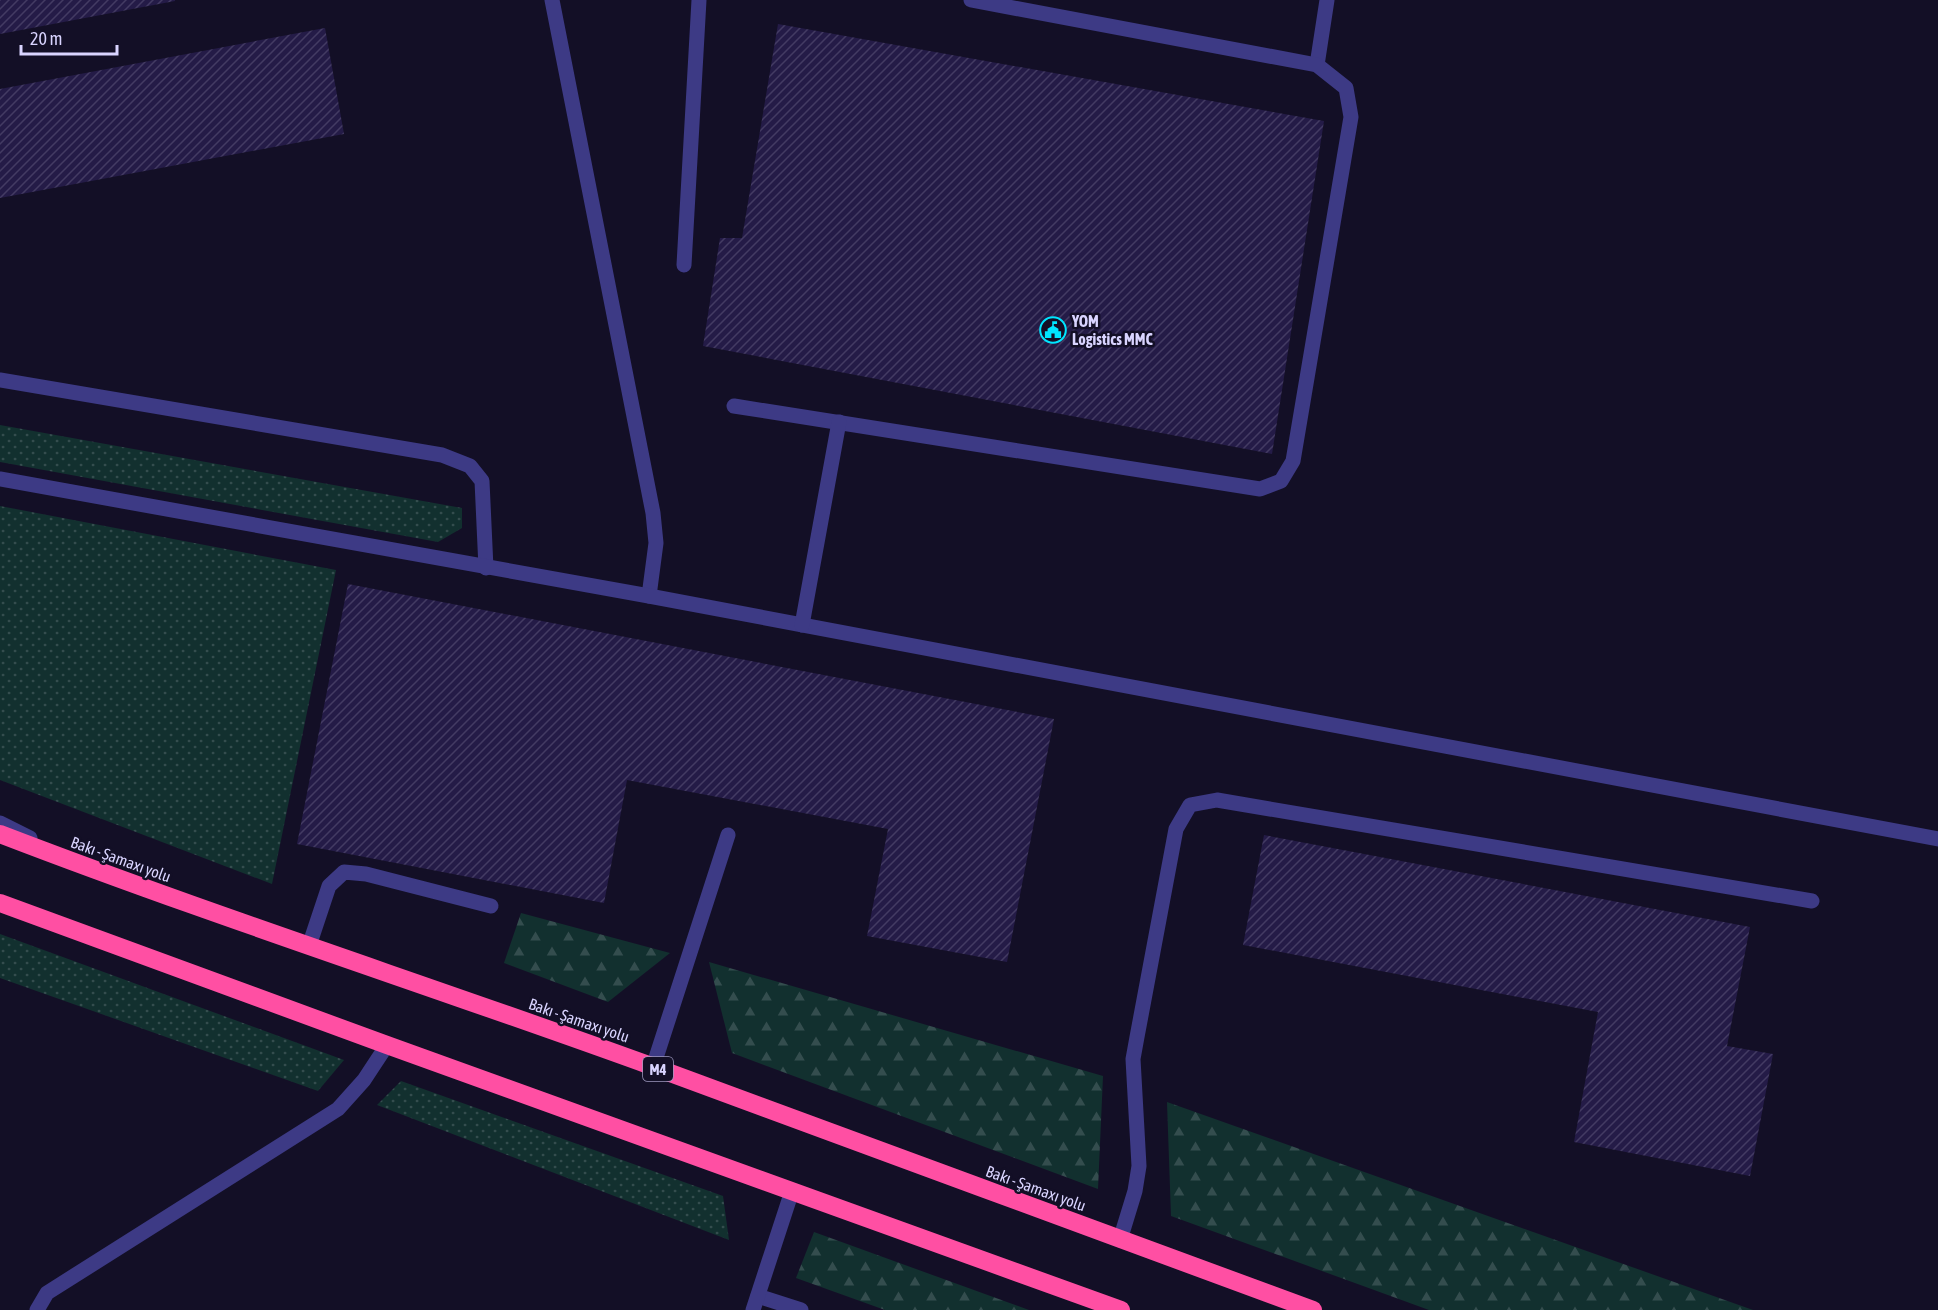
<svg xmlns="http://www.w3.org/2000/svg" width="1938" height="1310" viewBox="0 0 1938 1310" font-family="'Asap Condensed',sans-serif">
<defs>
<pattern id="grass-dots" width="8" height="8" patternUnits="userSpaceOnUse" patternTransform="scale(1.5)"><rect width="8" height="8" fill="#12302f"/><path d="M2 2h.1M6 6h.1" fill="none" stroke="#344d4e" stroke-width="1.8" stroke-linecap="round"/></pattern>
<pattern id="forest-firs" width="22" height="20" patternUnits="userSpaceOnUse" patternTransform="scale(1.5)"><rect width="22" height="20" fill="#12302f"/><path d="M5 1l3.5 6h-7zM16 11l3.5 6h-7z" fill="#344d4e"/></pattern>
<pattern id="building-hatch" width="6" height="6" patternUnits="userSpaceOnUse" patternTransform="scale(1.5)"><rect width="6" height="6" fill="#241b47"/><path d="M-1 1l2-2M0 6l6-6M5 7l2-2" fill="none" stroke="#433b63"/></pattern>
</defs>
<rect width="100%" height="100%" fill="#130f26"/>
<g fill="url(#grass-dots)">
<polygon points="0,425 462,508 462,528 438,542 0,462"/>
<polygon points="0,506 336,570 272,884 0,780"/>
<polygon points="0,934 344,1060 318,1091 0,978"/>
<polygon points="401,1081 723,1196 729,1240 377,1105"/>
</g>
<g fill="url(#forest-firs)">
<polygon points="521,913 670,953 608,1002 504,963"/>
<polygon points="709,962 1103,1076 1098,1189 732,1053"/>
<polygon points="1167,1102 1753,1310 1429,1310 1171,1216"/>
<polygon points="814,1232 1029,1310 885,1310 796,1278"/>
</g>
<g fill="url(#building-hatch)">
<polygon points="0,0 175,0 175,1 0,34"/>
<polygon points="778,24 1324,121 1272,454 703,346 720,238 742,238"/>
<polygon points="325,28 344,134 0,198 0,89"/>
<polygon points="348,584 1054,719 1007,962 867,936 888,829 627,780 604,903 297,844"/>
<polygon points="1264,835 1750,927 1727,1046 1773,1054 1750,1176 1574,1142 1598,1012 1243,945"/>
</g>
<g fill="none" stroke-linecap="round" stroke-linejoin="round">
<g stroke="#3d3a85" stroke-width="15">
<polyline points="552,0 653,513 656,543 649,596"/>
<polyline points="1317,65 1327,0"/>
<polyline points="684,265 699,0"/>
<polyline points="0,380 442,455 470,466 482,481 486,568"/>
<polyline points="734,406 1260,489 1281,481 1293,461 1351,117 1346,88 1317,65 971,0"/>
<polyline points="0,479 649,596 1938,839"/>
<polyline points="802,625 839,422"/>
<polyline points="0,823 30,838"/>
<polyline points="309,946 329,886 344,872 366,874 491,906"/>
<polyline points="653,1067 728,835"/>
<polyline points="1120,1240 1135,1191 1139,1166 1133,1059 1137,1037 1176,829 1190,805 1217,800 1812,901"/>
<polyline points="758,1296 801,1310"/>
<polyline points="37,1310 47,1293 338,1109 364,1080 387,1045"/>
<polyline points="753,1310 792,1191"/>
</g>
<g stroke="#ff4fa3" stroke-width="18">
<path d="M0 834C216 917 437 988 654 1067 874 1147 1093 1230 1313 1310"/>
<polyline points="0,903 387,1045 1121,1310"/>
</g>
</g>
<defs>
<g id="civic-ring" transform="scale(1.35)"><circle r="9.5" fill="#130f26" stroke="#00e5ff" stroke-width="1.5"/><path d="M-.6-6.5H3V-4.5H.6V-3L4-1V1h2V6H-6V1h2V-1L-.6-3ZM-1.2 2.5V6h2.4V2.5Z" fill="#00e5ff"/></g>
</defs>
<g fill-rule="evenodd">
<use href="#civic-ring" x="1053" y="330"/>
</g>
<g text-anchor="middle" dominant-baseline="central" stroke-width="5" stroke-linejoin="round" paint-order="stroke">
<rect fill="#130f26" stroke="#9e99be" stroke-width="1.5" x="643" y="1057" width="30" height="24" rx="4.5"/>
<g font-size="15" font-weight="bold" fill="#d9d4ff">
<text x="658" y="1069">M4</text>
</g>
<g font-size="16" font-weight="bold" fill="#d9d4ff" stroke="#130f26" text-anchor="start">
<text x="1072" y="321">YOM<tspan x="1072" dy="18">Logistics MMC</tspan></text>
</g>
<g font-size="16" fill="#d9d4ff" stroke="#130f26">
<text transform="translate(121 859) rotate(20)">Bakı - Şamaxı yolu</text>
<text transform="translate(579 1020) rotate(19)">Bakı - Şamaxı yolu</text>
<text transform="translate(1036 1188) rotate(20)">Bakı - Şamaxı yolu</text>
</g>
</g>
<path d="M21 45v9h96v-9" fill="none" stroke="#d9d4ff" stroke-width="3"/>
<text x="30" y="45" font-size="18" fill="#d9d4ff" stroke="#130f26" stroke-width="4.5" paint-order="stroke">20 m</text>
</svg>
